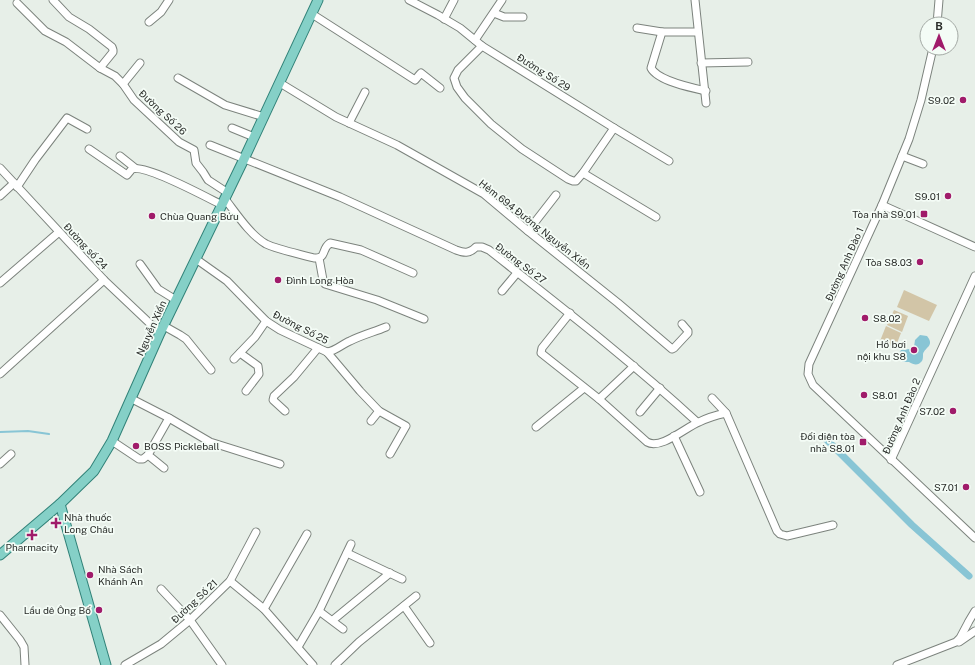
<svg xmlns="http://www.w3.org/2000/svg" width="975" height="665" viewBox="0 0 975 665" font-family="'Public Sans',sans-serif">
<rect width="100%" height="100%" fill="#e7efe8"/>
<g fill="#d2c5a7">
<polygon points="904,290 937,305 929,321 897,307"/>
<polygon points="894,310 908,316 902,332 887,325"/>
<polygon points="886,326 901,333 895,348 880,341"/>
</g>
<path fill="#88c5d5" d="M920 335 927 336C935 346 925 347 923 354 923 357 923 359 922 361 918 366 914 365 909 362H903C898 359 898 354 901 350L909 349 914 347 915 340Z"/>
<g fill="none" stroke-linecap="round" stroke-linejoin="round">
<polyline stroke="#88c5d5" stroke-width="2" points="0,432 28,431 49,434"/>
<polyline stroke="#88c5d5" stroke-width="7" points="824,437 912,525 969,576"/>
<g stroke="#7c837d" stroke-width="9">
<g id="minor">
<polyline points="53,0 69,17 89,29 112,47 113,50 113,52 100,68 115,76 123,84 134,100 179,142 194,150 196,163 203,172 208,180 228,193"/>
<polyline points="409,0 438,15 460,28 482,46 614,128 669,161"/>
<polyline points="695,0 706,103"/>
<polyline points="17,3 45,31 66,42 100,68"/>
<polyline points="494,13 504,17 523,17"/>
<polyline points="312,14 415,80 420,74 421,73 440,88"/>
<polyline points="444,19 454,0"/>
<polyline points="149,22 161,12 169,0"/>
<polyline points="937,24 939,0"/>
<polyline points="637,28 662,32"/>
<path d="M698 32H662L651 68C658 81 692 88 706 91"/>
<polyline points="475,40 502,0"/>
<polyline points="482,46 458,70 454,78 457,87 465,98 491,124 522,149 568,179 573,181 576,181 583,173 614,128"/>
<polyline points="933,48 921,100 909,139 882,205 809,364 808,374 813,385 975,538"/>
<polyline points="701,63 748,62"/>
<polyline points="178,78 225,105 264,117"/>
<polyline points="280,83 336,117 397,145 484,194 528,231 618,303 672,349 674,348 688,333 688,331 682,324"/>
<polyline points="123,84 140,63"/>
<polyline points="349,123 365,92"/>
<polyline points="232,128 254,137"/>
<path d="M210 145 340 197 456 250C464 253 469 254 476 247H482L489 250C560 306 631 361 697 422"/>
<path d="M89 149 127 175 132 169C145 164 206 197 222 205"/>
<polyline points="120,156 135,168"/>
<polyline points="902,156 923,164"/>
<polyline points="0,168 104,280 160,333"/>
<polyline points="583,173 656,217"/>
<polyline points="17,187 35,160 67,118 87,129"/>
<polyline points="0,196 14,183"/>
<path d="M225 199C236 213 250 235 266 244 279 250 300 254 314 258 327 259 321 249 330 243L361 250 413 273"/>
<polyline points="882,205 975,247"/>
<polyline points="528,231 556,195"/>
<polyline points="319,258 323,280 325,284 377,300 424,319"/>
<polyline points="196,259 227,281 266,321 280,330 327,352 360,391 379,411 406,426 390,454"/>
<polyline points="140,264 158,289 176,300"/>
<polyline points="0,283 59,232"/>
<polyline points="502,291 517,273"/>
<path d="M570 313 542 348 541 353 599 399 647 442C661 450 686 427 699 422 707 418 717 415 726 413L777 531 780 534 787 536 833 525"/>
<polyline points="164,326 180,335 186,339 211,370"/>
<path d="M327 352C336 351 342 344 350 341 362 335 374 332 386 327"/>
<polyline points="240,353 258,366 259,374 246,391"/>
<polyline points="234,359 255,337 266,321"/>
<polyline points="0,374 104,280"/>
<polyline points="712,398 726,413"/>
<polyline points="132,399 169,418 210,442 280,464"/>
<polyline points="599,399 634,366"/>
<polyline points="285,411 273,400 274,396 294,377 318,348"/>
<polyline points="640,412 660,388"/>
<polyline points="371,421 379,411"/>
<polyline points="536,427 584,388"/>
<polyline points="674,436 700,492"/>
<polyline points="112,441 139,459 143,459 148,455"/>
<polyline points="891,460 975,276"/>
<polyline points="0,464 11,454"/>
<polyline points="164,468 148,455 169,418"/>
<polyline points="347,553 402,579"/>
<polyline points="230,581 264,609 313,665"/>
<polyline points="161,589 190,620 222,665"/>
<polyline points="404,606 430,643"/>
<polyline points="264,609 307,534"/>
<polyline points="319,611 343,629"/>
<polyline points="0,615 20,640 24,647 25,665"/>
<polyline points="333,620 390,573"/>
<polyline points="969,621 975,611"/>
<polyline points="959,642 975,631"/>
<polyline points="298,647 319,611 351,544"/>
<polyline points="125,665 161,644 190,620 230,581 256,532"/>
<polyline points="335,665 359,642 416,596"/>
<polyline points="897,665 956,642 960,638 968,623"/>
</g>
</g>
<g stroke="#318278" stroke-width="11">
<g id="major">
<polyline points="60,504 106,665"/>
<polyline points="0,555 60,504 94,471 112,441 160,333 244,159 318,0"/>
</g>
</g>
<use href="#minor" stroke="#fff" stroke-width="7"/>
<use href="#major" stroke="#85d0c7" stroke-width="9"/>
</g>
<g fill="#a01b6a" stroke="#f4fcf6" stroke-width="1.5">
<circle cx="963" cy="100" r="4"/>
<circle cx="948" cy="196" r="4"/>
<rect x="920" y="210" width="8" height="8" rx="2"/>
<circle cx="152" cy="216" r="4"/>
<circle cx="920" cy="262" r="4"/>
<circle cx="278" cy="280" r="4"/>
<circle cx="865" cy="318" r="4"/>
<circle cx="914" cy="350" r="4"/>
<circle cx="864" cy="395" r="4"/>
<circle cx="953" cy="411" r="4"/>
<rect x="859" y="438" width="8" height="8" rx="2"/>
<circle cx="136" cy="446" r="4"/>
<circle cx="966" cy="487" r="4"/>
<path d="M54 517h4v4h4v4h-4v4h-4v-4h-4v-4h4z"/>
<path d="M30 529h4v4h4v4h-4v4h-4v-4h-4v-4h4z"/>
<circle cx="90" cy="575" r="4"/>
<circle cx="99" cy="610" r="4"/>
</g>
<g text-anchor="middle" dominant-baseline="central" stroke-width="3.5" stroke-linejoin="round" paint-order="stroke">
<g font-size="10" fill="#2b2e2b" stroke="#f4fcf6">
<text transform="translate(544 72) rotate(32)">Đường Số 29</text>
<text transform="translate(163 112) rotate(43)">Đường Số 26</text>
<text transform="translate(535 224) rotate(38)">Hẻm 694 Đường Nguyễn Xiển</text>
<text transform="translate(86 246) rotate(47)">Đường số 24</text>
<text transform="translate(521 263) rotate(37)">Đường Số 27</text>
<text transform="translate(844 264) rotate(-66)">Đường Anh Đào 1</text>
<text transform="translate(301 327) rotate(27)">Đường Số 25</text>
<text transform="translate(151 328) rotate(-66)">Nguyễn Xiển</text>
<text transform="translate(901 416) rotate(-67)">Đường Anh Đào 2</text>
<text transform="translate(194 601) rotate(-43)">Đường Số 21</text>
</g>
<g font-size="10" fill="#2b2e2b" stroke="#f4fcf6" text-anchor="end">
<text x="955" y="100">S9.02</text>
<text x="940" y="196">S9.01</text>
<text x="916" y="214">Tòa nhà S9.01</text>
<text x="160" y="216" text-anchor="start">Chùa Quang Bửu</text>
<text x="912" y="262">Tòa S8.03</text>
<text x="286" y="280" text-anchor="start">Đình Long Hòa</text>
<text x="873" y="318" text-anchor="start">S8.02</text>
<text x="906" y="344">Hồ bơi<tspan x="906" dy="12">nội khu S8</tspan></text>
<text x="872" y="395" text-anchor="start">S8.01</text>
<text x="945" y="411">S7.02</text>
<text x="855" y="436">Đối diện tòa<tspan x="855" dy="12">nhà S8.01</tspan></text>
<text x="144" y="446" text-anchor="start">BOSS Pickleball</text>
<text x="958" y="487">S7.01</text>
<text x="64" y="517" text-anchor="start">Nhà thuốc<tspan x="64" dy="12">Long Châu</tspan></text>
<text x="32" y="547" text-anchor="middle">Pharmacity</text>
<text x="98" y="569" text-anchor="start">Nhà Sách<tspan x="98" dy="12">Khánh An</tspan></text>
<text x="91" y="610">Lẩu dê Ông Bố</text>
</g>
</g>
<g transform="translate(939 36)"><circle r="19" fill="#f4fcf6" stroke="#a4aaa5"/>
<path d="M0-3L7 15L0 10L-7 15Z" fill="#a01b6a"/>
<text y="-6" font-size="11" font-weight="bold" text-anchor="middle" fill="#2b2e2b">B</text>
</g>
</svg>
